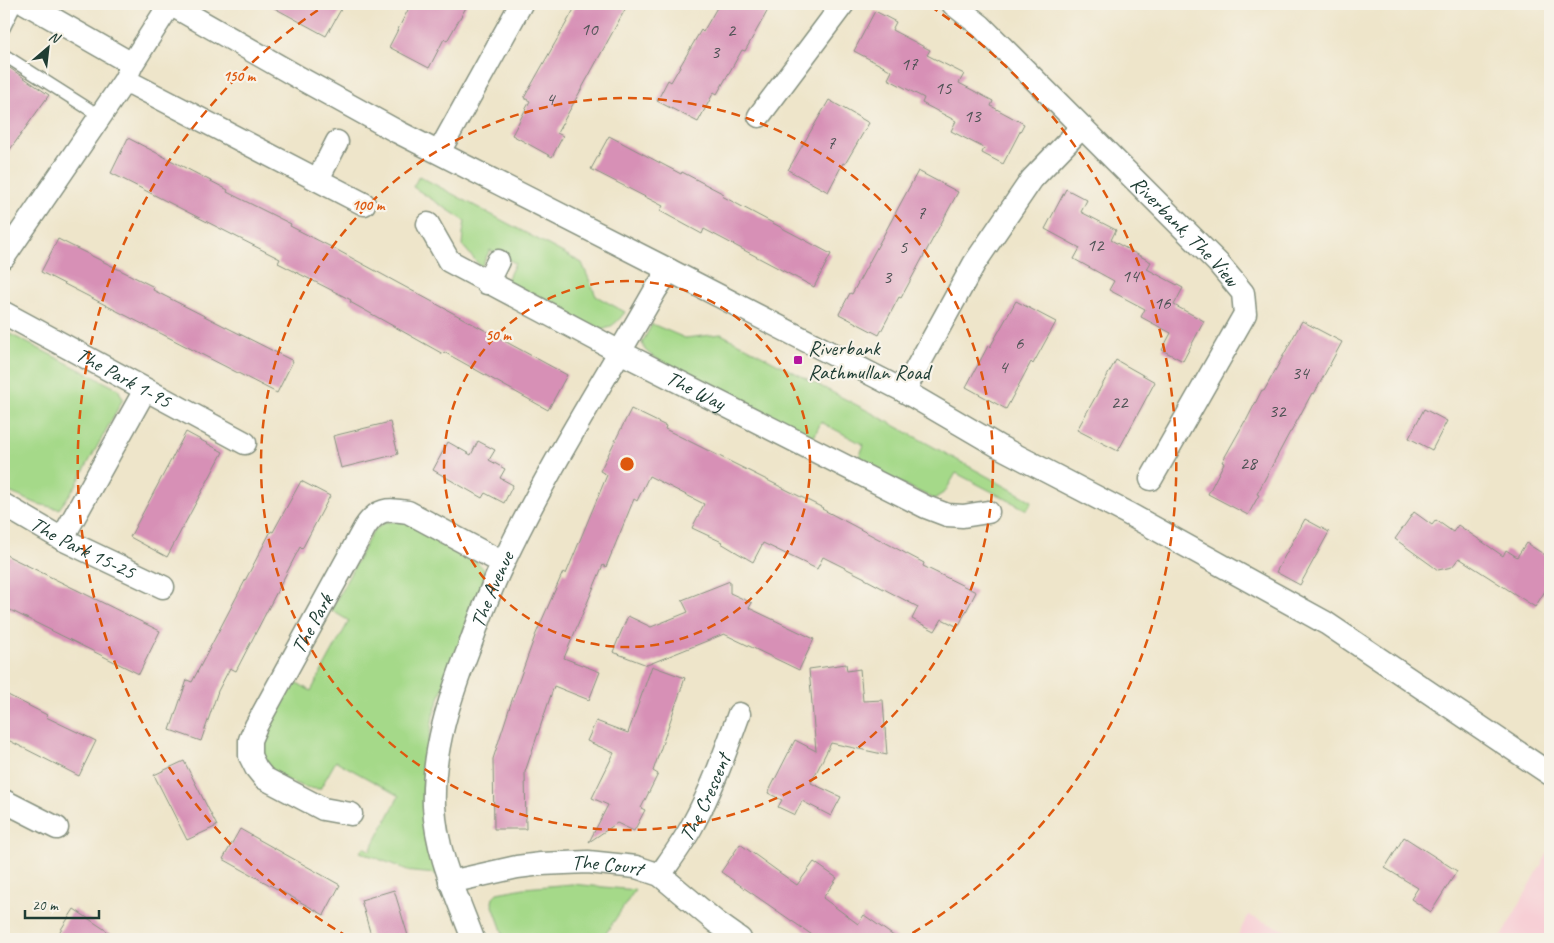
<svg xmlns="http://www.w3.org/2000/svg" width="1554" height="943" viewBox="0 0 1554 943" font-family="Caveat,sans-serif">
<rect width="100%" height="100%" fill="#f7f3e8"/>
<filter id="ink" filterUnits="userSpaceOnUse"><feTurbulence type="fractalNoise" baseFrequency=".02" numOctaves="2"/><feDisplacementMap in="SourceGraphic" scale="10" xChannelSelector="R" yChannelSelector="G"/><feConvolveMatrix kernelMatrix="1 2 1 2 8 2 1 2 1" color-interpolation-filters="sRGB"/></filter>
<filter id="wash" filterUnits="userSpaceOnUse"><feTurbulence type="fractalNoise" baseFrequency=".0096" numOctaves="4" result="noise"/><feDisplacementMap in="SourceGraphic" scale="20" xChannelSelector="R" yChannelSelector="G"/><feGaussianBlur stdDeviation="1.12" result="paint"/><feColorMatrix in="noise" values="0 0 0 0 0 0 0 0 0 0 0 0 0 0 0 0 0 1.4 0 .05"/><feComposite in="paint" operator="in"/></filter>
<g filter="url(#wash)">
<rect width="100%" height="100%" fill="#eee5ca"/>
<g fill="#f7cfd5">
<polygon points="1550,849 1550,939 1500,939"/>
<polygon points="1248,915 1301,937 1305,939 1236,939"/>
</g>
<g fill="#a5d989" stroke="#628b5e">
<path d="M419 176 582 263 596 296 625 312C617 323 611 328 598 331L506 282 515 263 490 250 481 267 462 245 463 233 465 221 413 187Z"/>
<polygon points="652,324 685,338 721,334 870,412 1032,501 1027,510 956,473 945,492 934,499 857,462 864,445 821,422 813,439 652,356 645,350 642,343"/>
<polygon points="4,331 118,389 123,399 75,487 59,509 38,504 4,490"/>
<path d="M405 521 476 561 483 568 485 575 447 675 433 716 424 768 423 792 437 874 413 872 360 852 364 847 370 851 399 796 336 761 320 789C306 789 296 784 283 778 241 756 277 708 292 680L311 691 349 621 331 610 373 531 386 522Z"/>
<polygon points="572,884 635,890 602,939 505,939 492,903 493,897 497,893 524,888"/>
</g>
<g id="blocks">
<g fill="#d790b6">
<polygon points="267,4 344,4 326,36"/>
<polygon points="411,4 468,4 447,41 444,39 429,68 389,47"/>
<polygon points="577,4 628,4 587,79 557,133 563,136 552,157 512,135 530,101 524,98"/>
<polygon points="719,4 757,4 768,10 745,51 742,50 717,94 714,92 698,122 657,101 668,80 671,82 701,30 703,32"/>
<polygon points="875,11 896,22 892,30 930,50 927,55 964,74 959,83 993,101 991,106 1024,124 1003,164 982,153 984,148 951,131 956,121 922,103 924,98 888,79 892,71 854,51"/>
<polygon points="4,64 49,95 4,158"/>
<polygon points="829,100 869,123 845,164 843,163 828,192 788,170"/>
<polygon points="609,136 681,174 682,172 724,194 722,196 831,254 814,287 704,229 702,234 660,211 663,206 591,169"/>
<polygon points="128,138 228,190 227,192 291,224 290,226 339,251 567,375 548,410 444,352 443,354 386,322 350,302 351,300 278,263 280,259 111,173"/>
<polygon points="918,171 958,192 901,298 899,297 879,335 839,314 850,293 852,294"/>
<polygon points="1066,189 1087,200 1081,212 1116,230 1111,240 1151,262 1147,269 1183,288 1174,305 1204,321 1183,361 1162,350 1171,333 1141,317 1145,309 1109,290 1114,281 1074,259 1080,248 1045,229"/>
<polygon points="58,239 154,287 153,290 293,361 277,393 41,272"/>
<polygon points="1016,301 1056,322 1033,364 1031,362 1006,409 966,387 988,346 990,347"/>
<polygon points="1302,321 1342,342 1314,394 1312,393 1291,432 1290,432 1257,494 1259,495 1248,515 1208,494 1224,463 1222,462 1245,421 1246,421 1262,390 1264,391"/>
<polygon points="1116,360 1155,382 1118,451 1077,430"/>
<polygon points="631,409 666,426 665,429 823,508 822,509 924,563 923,566 976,592 958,627 942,619 935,631 912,619 918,607 865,579 865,578 823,557 817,569 763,543 753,562 721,543 722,542 692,528 704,504 649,476 637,501 634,499 606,567 603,565 564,658 600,672 589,700 554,686 525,772 526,829 494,829 493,759 511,703 535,636 563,572 566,574 607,475 600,471"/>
<polygon points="1424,409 1447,421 1432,450 1409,438"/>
<polygon points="390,422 398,454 341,468 333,436"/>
<polygon points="186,432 223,452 167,557 130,537"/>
<polygon points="478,441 495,450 489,460 505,469 500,478 513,485 504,503 485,493 482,498 433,470 448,442 471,455"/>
<polygon points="301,481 330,496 302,549 300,547 236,671 230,668 218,691 201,741 170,730 187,680 192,682 271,531 273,532"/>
<polygon points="1414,512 1432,525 1436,520 1453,532 1458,525 1503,556 1506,550 1517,557 1526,543 1550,558 1550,583 1535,607 1459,558 1452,567 1438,570 1395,539"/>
<polygon points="1305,519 1329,532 1300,585 1276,572"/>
<polygon points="4,554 160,631 139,674 4,607"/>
<polygon points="730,581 730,593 752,603 749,608 814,639 799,670 724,634 647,665 613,652 619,637 628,616 651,627 688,612 682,600"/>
<polygon points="846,664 847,671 860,669 863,701 883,700 887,755 831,743 811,783 841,797 831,816 802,801 795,815 778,807 782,800 768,793 795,740 816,751 809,669"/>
<polygon points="652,666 685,678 653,771 658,774 641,808 645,810 634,831 617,823 589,842 608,805 592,798 614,753 587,741 596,721 628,733"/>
<polygon points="4,693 47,715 46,717 96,741 79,776 4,738"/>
<polygon points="184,761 217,826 187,840 154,775"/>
<polygon points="240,829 340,885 324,915 223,859"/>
<polygon points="1404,837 1457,871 1431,912 1411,899 1418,888 1385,868"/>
<polygon points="740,844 797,885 814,862 837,878 823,898 858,924 864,915 898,939 818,939 721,872"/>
<polygon points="394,890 409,939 372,939 361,900"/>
<polygon points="74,909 119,939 55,939"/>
</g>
</g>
</g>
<g filter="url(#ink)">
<use href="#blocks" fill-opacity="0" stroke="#86917f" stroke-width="1"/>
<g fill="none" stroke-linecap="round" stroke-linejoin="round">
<g stroke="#86917f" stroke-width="14">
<g id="lane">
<polyline points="4,28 16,4"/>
<polyline points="4,55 100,116"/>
</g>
</g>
<g stroke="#86917f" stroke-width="25">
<g id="street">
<polyline points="27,4 132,64"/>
<polyline points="170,4 298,77 398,132 669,270 904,391 998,446 1127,513 1326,623 1550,774"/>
<path id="s1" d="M953 4 981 26 1218 263 1243 293 1245 314 1151 479"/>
<polyline points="125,80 364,204"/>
<polyline points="759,116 843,4"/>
<polyline points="439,152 521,4"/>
<polyline points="318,179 337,142"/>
<path id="s2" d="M428 224 449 261 620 352 926 507 947 515 963 516 988 512"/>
<polyline points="4,257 125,80 132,64 170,4"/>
<polyline points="487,283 498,261"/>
<path id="s3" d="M4 313 245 443"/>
<polyline points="904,391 974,264 1032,179 1082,127"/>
<path id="s4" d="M4 505 62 539 163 587"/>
<polyline points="62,539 145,390"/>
<polyline points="4,801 57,828"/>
<path id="s5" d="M351 814 323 809 264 778 256 768 250 756V740L256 726 365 527C378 508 387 509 408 512L503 563"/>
<path id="s6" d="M660 875C671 859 683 843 692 826 712 790 725 753 739 714"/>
<path id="s7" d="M450 882 517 867 541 864 588 862 636 867 660 875 716 922 740 939"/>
<path id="s8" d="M473 939C457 896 436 853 434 806 432 749 450 697 470 645 480 617 491 588 504 561 548 468 604 381 655 291L669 270"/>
</g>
</g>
<use href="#lane" stroke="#fff" stroke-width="11"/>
<use href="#street" stroke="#fff" stroke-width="22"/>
</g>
</g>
<g fill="none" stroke="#de580e" stroke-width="2.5" stroke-dasharray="9 6">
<circle cx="627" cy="464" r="183"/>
<circle cx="627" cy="464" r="366"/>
<path d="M348 937A549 549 0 0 1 324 6M930 6A549 549 0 0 1 906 937"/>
</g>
<rect fill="#b5179e" stroke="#f7f3e8" stroke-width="2" x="793" y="355" width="10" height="10" rx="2.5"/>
<g text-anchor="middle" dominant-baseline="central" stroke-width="4.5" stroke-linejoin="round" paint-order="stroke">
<g font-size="19" fill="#4d5254">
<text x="589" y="29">10</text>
<text x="731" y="30">2</text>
<text x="715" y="52">3</text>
<text x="909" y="64">17</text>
<text x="943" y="88">15</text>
<text x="550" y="99">4</text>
<text x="972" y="116">13</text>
<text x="831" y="143">7</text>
<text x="921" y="213">7</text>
<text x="1095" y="245">12</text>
<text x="903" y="247">5</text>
<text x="1130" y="276">14</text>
<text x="887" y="277">3</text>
<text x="1162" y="303">16</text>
<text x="1019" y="343">6</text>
<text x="1003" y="367">4</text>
<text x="1300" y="373">34</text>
<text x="1119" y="402">22</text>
<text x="1277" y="411">32</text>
<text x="1248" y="463">28</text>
</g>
<g font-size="21" fill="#1f3d34" stroke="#f7f3e8">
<text stroke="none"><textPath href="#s1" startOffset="325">Riverbank, The View</textPath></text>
<text stroke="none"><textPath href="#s3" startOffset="136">The Park 1-95</textPath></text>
<text stroke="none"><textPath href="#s2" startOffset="321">The Way</textPath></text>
<text stroke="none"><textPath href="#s4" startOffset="90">The Park 15-25</textPath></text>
<text stroke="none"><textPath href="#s8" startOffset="365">The Avenue</textPath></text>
<text stroke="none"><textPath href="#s5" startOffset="269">The Park</textPath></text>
<text stroke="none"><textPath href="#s6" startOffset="90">The Crescent</textPath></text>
<text stroke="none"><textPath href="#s7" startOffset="159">The Court</textPath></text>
</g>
<g font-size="21" fill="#1f3d34" stroke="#f7f3e8" text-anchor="start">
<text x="808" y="348">Riverbank<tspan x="808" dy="24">Rathmullan Road</tspan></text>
</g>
</g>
<circle cx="627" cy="464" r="8" fill="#de580e" stroke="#f7f3e8" stroke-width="2.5"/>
<g font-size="15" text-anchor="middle" font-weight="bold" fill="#de580e" stroke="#f7f3e8" stroke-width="4.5" stroke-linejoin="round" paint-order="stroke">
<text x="239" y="81">150 m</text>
<text x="368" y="210">100 m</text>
<text x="498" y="340">50 m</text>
</g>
<rect width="1554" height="943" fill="none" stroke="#f7f3e8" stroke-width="20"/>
<g transform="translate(48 48) rotate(28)" stroke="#f7f3e8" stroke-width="4" paint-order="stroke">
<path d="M0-4L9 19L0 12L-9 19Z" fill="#1f3d34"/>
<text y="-8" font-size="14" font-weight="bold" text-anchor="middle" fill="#1f3d34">N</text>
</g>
<path d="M25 910v8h74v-8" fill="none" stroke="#1f3d34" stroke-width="2.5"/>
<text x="32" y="910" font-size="15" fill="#1f3d34" stroke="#f7f3e8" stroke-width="4" paint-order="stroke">20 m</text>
</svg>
